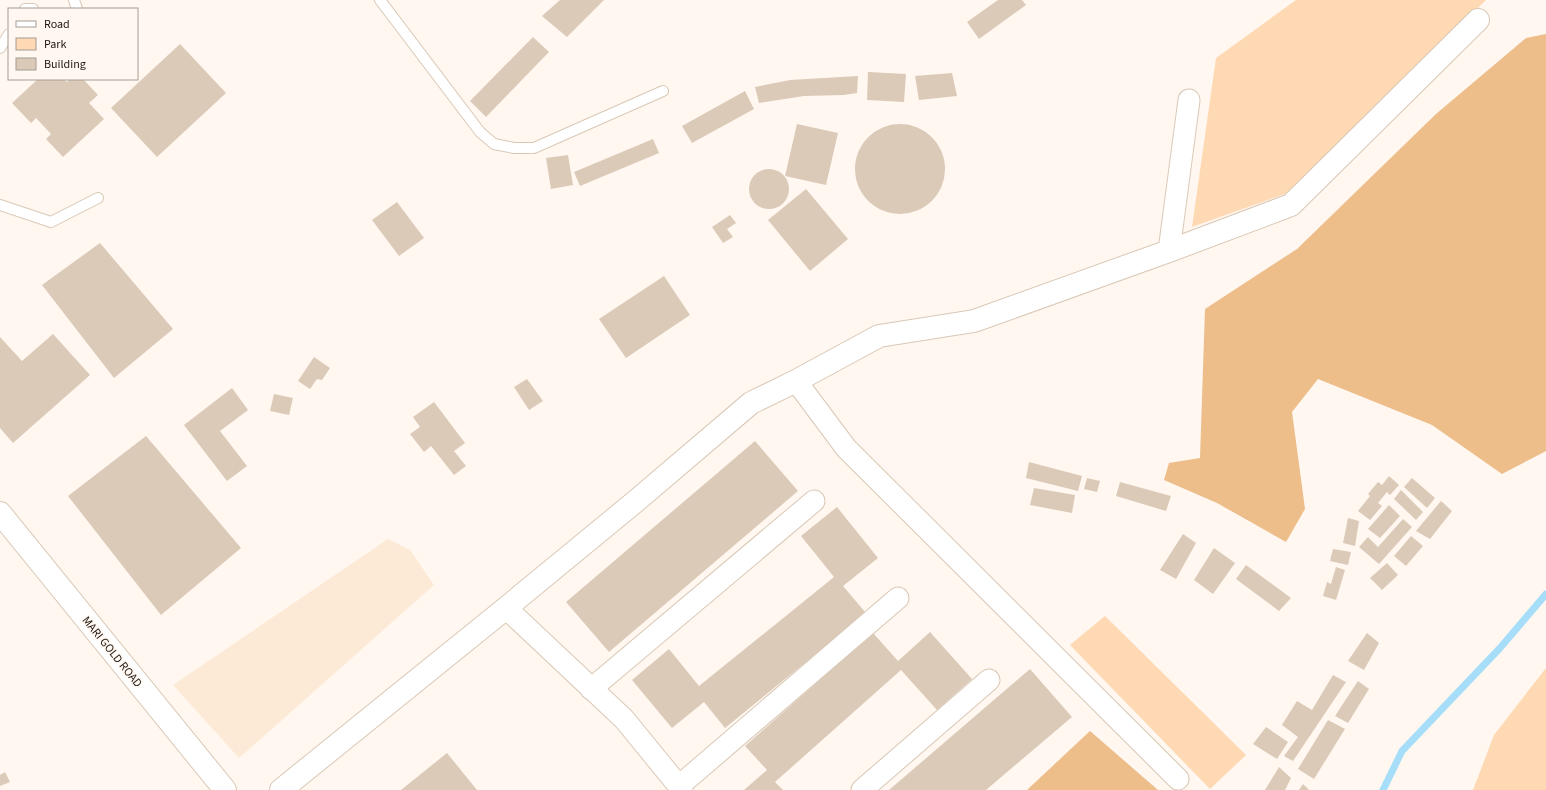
<svg xmlns="http://www.w3.org/2000/svg" width="1546" height="790" viewBox="0 0 1546 790" font-family="'Source Sans 3',sans-serif">
<rect width="100%" height="100%" fill="#fff7f0"/>
<polygon fill="#fdead6" points="388,539 410,550 434,585 239,758 173,685"/>
<g fill="#fed9b3">
<polygon points="1296,0 1486,0 1293,191 1192,227 1216,58"/>
<polygon points="1105,616 1246,755 1210,789 1070,645"/>
<polygon points="1546,668 1546,790 1473,790 1494,735"/>
</g>
<g fill="#edbd8a">
<polygon points="1546,34 1546,451 1502,474 1432,425 1318,379 1292,412 1305,509 1286,542 1217,503 1164,480 1169,463 1200,458 1205,309 1297,249 1436,114 1526,38"/>
<polygon points="1090,731 1158,790 1027,790"/>
</g>
<g fill="none" stroke-linecap="round" stroke-linejoin="round">
<polyline stroke="#a6defa" stroke-width="7" points="1383,790 1402,751 1500,648 1546,594"/>
</g>
<g fill="#dccab9">
<polygon points="560,0 604,0 567,37 542,16"/>
<polygon points="998,0 1022,0 1026,5 979,39 967,22"/>
<polygon points="533,37 549,52 486,117 470,101"/>
<polygon points="180,44 226,93 157,157 111,108"/>
<polygon points="868,72 906,74 904,102 867,100"/>
<polygon points="952,73 957,96 919,100 915,76"/>
<polygon points="858,76 857,93 844,95 804,96 759,103 755,87 790,80"/>
<polygon points="38,79 63,79 67,82 70,79 83,79 98,95 89,103 104,119 63,157 46,139 51,134 36,118 31,123 12,103"/>
<polygon points="745,91 754,109 692,143 682,126"/>
<polygon points="797,124 838,133 826,185 785,176"/>
<circle cx="900" cy="169" r="45"/>
<polygon points="653,139 659,153 580,186 574,172"/>
<polygon points="568,155 573,185 551,189 546,158"/>
<circle cx="769" cy="189" r="20"/>
<polygon points="806,189 848,239 810,271 768,220"/>
<polygon points="397,202 424,238 399,256 372,220"/>
<polygon points="730,215 736,223 727,229 733,237 723,243 712,227"/>
<polygon points="100,243 173,329 114,378 42,285"/>
<polygon points="664,276 690,315 626,358 599,319"/>
<polygon points="53,334 90,375 13,443 0,428 0,337 22,361"/>
<polygon points="314,357 330,368 322,380 317,379 310,389 298,381"/>
<polygon points="527,379 543,401 529,410 514,387"/>
<polygon points="232,388 248,410 220,431 247,466 227,481 184,425"/>
<polygon points="274,394 293,398 289,415 270,411"/>
<polygon points="434,402 465,443 454,451 466,466 454,475 431,446 424,452 410,434 420,427 413,417"/>
<polygon points="146,436 241,548 161,615 68,496"/>
<polygon points="755,441 798,491 609,652 566,602"/>
<polygon points="1029,462 1082,476 1078,491 1026,478"/>
<polygon points="1389,476 1399,485 1390,495 1387,492 1378,503 1382,506 1370,520 1358,511 1370,496 1368,494 1378,482 1382,485"/>
<polygon points="1087,478 1100,481 1097,492 1084,489"/>
<polygon points="1412,478 1435,498 1427,508 1404,487"/>
<polygon points="1120,482 1171,496 1166,511 1116,496"/>
<polygon points="1034,488 1075,495 1072,513 1030,505"/>
<polygon points="1401,490 1423,512 1416,520 1394,499"/>
<polygon points="1441,501 1452,511 1430,539 1416,531"/>
<polygon points="1389,505 1400,516 1380,538 1368,529"/>
<polygon points="837,507 878,558 843,586 866,613 725,728 704,702 672,728 632,680 669,649 699,686 834,577 801,536"/>
<polygon points="1348,518 1359,521 1355,546 1343,543"/>
<polygon points="1403,519 1412,527 1379,564 1359,547 1368,537 1378,547"/>
<polygon points="1183,534 1196,543 1176,579 1160,570"/>
<polygon points="1411,536 1423,546 1406,566 1394,556"/>
<polygon points="1214,548 1235,563 1213,594 1194,580"/>
<polygon points="1333,549 1351,552 1348,565 1330,561"/>
<polygon points="1387,563 1398,575 1382,590 1370,578"/>
<polygon points="1246,565 1291,598 1279,611 1236,579"/>
<polygon points="1336,567 1345,570 1336,600 1323,596 1327,582 1331,584"/>
<polygon points="930,632 972,679 937,710 901,670 775,782 783,790 744,790 767,770 745,746 873,633 898,661"/>
<polygon points="1367,633 1379,643 1364,670 1348,661"/>
<polygon points="1030,669 1072,717 986,790 889,790"/>
<polygon points="1333,675 1346,682 1293,761 1284,756 1298,737 1282,725 1297,701 1312,710"/>
<polygon points="1358,681 1369,689 1348,723 1335,716"/>
<polygon points="1328,720 1345,729 1314,779 1298,769"/>
<polygon points="1266,727 1288,742 1277,759 1253,744"/>
<polygon points="447,753 477,790 401,790"/>
<polygon points="1279,767 1291,778 1285,790 1265,790"/>
<polygon points="5,772 10,782 0,786 0,775"/>
<polygon points="1303,784 1309,790 1299,790"/>
</g>
<g fill="none" stroke-linecap="round" stroke-linejoin="round">
<g stroke="#d9c8b6" stroke-width="12">
<g id="lane">
<polyline points="74,0 77,9"/>
<polyline points="380,0 480,132 494,144 514,148 534,148 663,91"/>
<polyline points="25,9 33,9"/>
<polyline points="0,48 9,34"/>
<polyline points="0,205 51,222 98,198"/>
</g>
</g>
<g stroke="#d9c8b6" stroke-width="23">
<g id="street">
<polyline points="1169,251 1189,100"/>
<polyline points="796,381 846,448 1178,779"/>
<polyline points="506,608 624,719 682,790"/>
<polyline points="591,689 814,501"/>
<polyline points="679,786 898,598"/>
<polyline points="862,790 989,680"/>
</g>
</g>
<g stroke="#d9c8b6" stroke-width="24">
<g id="secondary">
<polyline points="0,513 225,790"/>
<polyline points="281,790 506,608 636,501 751,403 796,381 879,336 974,321 1169,251 1291,205 1478,20"/>
</g>
</g>
<use href="#lane" stroke="#fff" stroke-width="10"/>
<use href="#street" stroke="#fff" stroke-width="21"/>
<use href="#secondary" stroke="#fff" stroke-width="22"/>
</g>
<g text-anchor="middle" dominant-baseline="central" stroke-width="3" stroke-linejoin="round" paint-order="stroke">
<g font-size="12" fill="#1c1610" stroke="#fff7f0">
<text transform="translate(112 652) rotate(51)">MARI GOLD ROAD</text>
</g>
</g>
<rect x="8" y="8" width="130" height="72" fill="#fff7f0" stroke="#a49d96"/>
<rect x="16" y="21" width="20" height="6" fill="#ffffff" stroke="#a49d96"/>
<text x="44" y="28" font-size="12" fill="#1c1610">Road</text>
<rect x="16" y="38" width="20" height="12" fill="#fed9b3" stroke="#a49d96"/>
<text x="44" y="48" font-size="12" fill="#1c1610">Park</text>
<rect x="16" y="58" width="20" height="12" fill="#dccab9" stroke="#a49d96"/>
<text x="44" y="68" font-size="12" fill="#1c1610">Building</text>
</svg>
